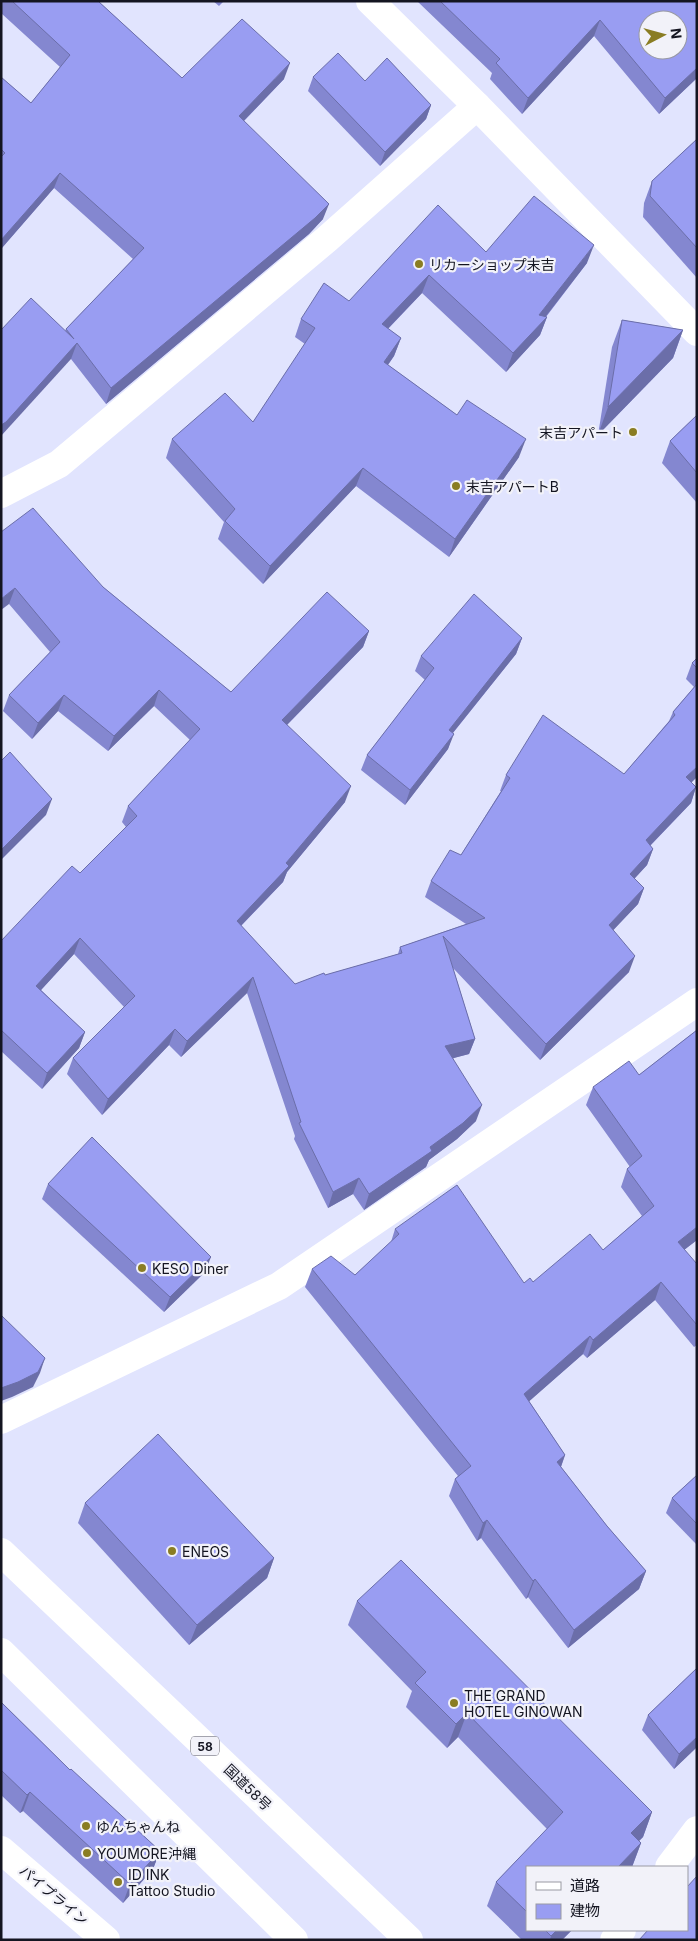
<svg xmlns="http://www.w3.org/2000/svg" width="698" height="1941" viewBox="0 0 698 1941" font-family="Inter,'Noto Sans JP',sans-serif">
<rect width="100%" height="100%" fill="#e1e4fe"/>
<g fill="none" stroke-linecap="round" stroke-linejoin="round">
<g stroke="#fff" stroke-width="28">
<polyline points="370,1 477,106 697,332"/>
<polyline points="1,494 59,464 327,239 477,106"/>
<polyline points="1,1420 279,1286 697,1002"/>
<polyline points="1,1850 106,1940"/>
<polyline points="669,1867 697,1830"/>
<polyline points="614,1940 622,1930"/>
</g>
<g stroke="#fff" stroke-width="28">
<polyline points="1,1552 409,1940"/>
<polyline points="1,1652 294,1940"/>
</g>
</g>
<g fill="#8487d0">
<polygon points="1,1 98,1 182,78 284,79 244,121 323,219 309,234 106,404 71,359 65,331 66,329 133,259 54,188 1,249 1,77 31,103 60,67 1,13"/>
<polygon points="213,1 224,1 219,6"/>
<polygon points="417,1 697,1 697,78 659,114 594,36 522,114 490,79 492,73"/>
<polygon points="313,77 365,81 431,105 426,119 380,166 308,91"/>
<polygon points="697,139 697,278 643,217 644,203 652,181"/>
<polygon points="486,252 587,263 546,317 547,317 540,335 506,372 422,293 388,329 401,338 394,356 388,365 457,415 519,457 449,557 356,486 263,584 218,539 224,522 166,458 172,439 253,422 305,344 295,337 301,319"/>
<polygon points="622,320 683,330 673,358 598,435 612,347"/>
<polygon points="697,415 697,503 662,463 670,441"/>
<polygon points="1,532 103,587 231,692 369,631 363,647 287,725 345,802 287,872 283,882 241,926 295,984 398,954 400,947 466,924 425,897 431,881 461,855 501,791 500,791 506,775 624,774 669,721 673,712 694,687 686,679 692,663 697,658 697,777 691,782 696,787 691,803 650,846 653,849 647,865 634,879 644,888 638,904 613,930 629,972 540,1060 453,968 475,1039 469,1054 453,1058 476,1121 457,1139 429,1160 426,1167 364,1210 353,1194 328,1208 294,1139 295,1136 247,993 181,1057 169,1045 102,1115 67,1074 73,1058 124,1007 74,954 41,990 85,1032 79,1048 42,1089 1,1051 1,941 80,873 126,827 122,822 128,806 190,740 154,706 108,751 58,711 32,739 3,711 9,695 50,652 9,604"/>
<polygon points="522,638 516,654 453,733 448,749 405,805 361,770 367,755 425,680 415,671 421,656"/>
<polygon points="697,1030 697,1240 684,1250 697,1264 697,1345 694,1347 655,1300 587,1358 583,1354 529,1401 565,1455 561,1467 607,1526 646,1571 639,1589 568,1648 528,1597 526,1599 481,1538 477,1541 449,1496 455,1479 458,1476 305,1287 312,1269 355,1275 391,1242 395,1229 524,1283 533,1282 603,1250 642,1216 621,1187 627,1169 630,1167 586,1105 593,1087 639,1075"/>
<polygon points="48,1184 205,1272 164,1312 42,1199"/>
<polygon points="697,1475 697,1545 666,1513 672,1498"/>
<polygon points="85,1503 274,1558 267,1578 189,1645 78,1523"/>
<polygon points="357,1601 652,1812 643,1837 639,1841 641,1843 632,1867 527,1867 527,1930 572,1930 562,1940 522,1940 487,1906 496,1882 547,1829 458,1737 447,1748 406,1707 412,1691 348,1625"/>
<polygon points="697,1668 697,1747 674,1769 642,1730 648,1715"/>
<polygon points="1,1702 70,1770 160,1851 153,1869 123,1903 23,1811 20,1813 1,1795"/>
</g>
<g fill="#6b6ea9">
<polygon points="600,20 594,36 522,114 528,98"/>
<polygon points="290,63 284,79 233,132 239,116"/>
<polygon points="697,68 697,78 659,114 665,98"/>
<polygon points="431,105 426,119 380,166 385,152"/>
<polygon points="60,173 54,188 1,249 1,240"/>
<polygon points="329,204 323,219 309,234 106,404 111,388"/>
<polygon points="594,245 587,263 539,325 547,317 540,335 506,372 513,353 539,315"/>
<polygon points="429,275 422,293 375,342 382,324"/>
<polygon points="683,330 673,358 598,435 608,407"/>
<polygon points="401,338 394,356 377,380 384,362"/>
<polygon points="77,343 71,359 1,436 1,425"/>
<polygon points="526,439 519,457 449,557 455,539"/>
<polygon points="363,468 356,486 263,584 270,566"/>
<polygon points="15,588 9,604 1,610 1,599"/>
<polygon points="369,631 363,647 276,736 282,720"/>
<polygon points="522,638 516,654 443,745 449,730"/>
<polygon points="159,690 154,706 108,751 114,736"/>
<polygon points="64,695 58,711 32,739 38,723"/>
<polygon points="454,734 448,749 405,805 410,790"/>
<polygon points="697,767 697,777 681,793 686,777"/>
<polygon points="351,786 345,802 287,872 283,882 231,936 237,921 286,863"/>
<polygon points="696,787 691,803 640,856 646,840"/>
<polygon points="52,799 46,815 1,860 1,850"/>
<polygon points="653,849 647,865 624,890 630,874"/>
<polygon points="644,888 638,904 603,941 609,925"/>
<polygon points="80,938 74,954 30,1002 36,986"/>
<polygon points="635,956 629,972 540,1060 546,1044"/>
<polygon points="253,977 247,993 181,1057 187,1041"/>
<polygon points="175,1029 169,1045 102,1115 108,1099"/>
<polygon points="85,1032 79,1048 42,1089 47,1073"/>
<polygon points="475,1039 469,1054 439,1062 445,1046"/>
<polygon points="482,1105 476,1121 457,1139 429,1160 426,1167 364,1210 369,1194 430,1147"/>
<polygon points="359,1178 353,1194 328,1208 333,1192"/>
<polygon points="697,1227 697,1240 671,1260 678,1242"/>
<polygon points="211,1257 205,1272 164,1312 170,1297"/>
<polygon points="661,1282 655,1300 587,1358 593,1340"/>
<polygon points="590,1336 583,1354 517,1412 524,1394"/>
<polygon points="45,1358 40,1373 33,1387 12,1397 1,1401 1,1388"/>
<polygon points="565,1455 559,1472 557,1462"/>
<polygon points="487,1520 481,1538 477,1541 483,1523"/>
<polygon points="274,1558 267,1578 189,1645 197,1625"/>
<polygon points="646,1571 639,1589 568,1648 574,1630"/>
<polygon points="535,1579 528,1597 526,1599 533,1581"/>
<polygon points="467,1713 458,1737 447,1748 456,1724"/>
<polygon points="697,1737 697,1747 674,1769 679,1754"/>
<polygon points="30,1792 23,1811 20,1813 27,1795"/>
<polygon points="652,1812 643,1837 623,1857 631,1833"/>
<polygon points="641,1843 632,1867 618,1867"/>
<polygon points="160,1851 153,1869 123,1903 130,1884"/>
<polygon points="557,1930 572,1930 562,1940 550,1940 551,1936"/>
</g>
<g fill="#999df2" stroke="#6b6ea9" fill-rule="evenodd">
<polygon points="12,1 98,1 182,78 242,19 290,63 239,116 329,204 315,218 111,388 77,343 6,422 1,425 1,330 31,298 74,339 66,329 144,248 60,173 1,240 1,157 5,153 1,149 1,77 31,103 70,55"/>
<path d="M440 1H697V68L665 98 600 20 528 98 496 63 500 59ZM648 20H678V50H648Z"/>
<polygon points="338,53 365,81 387,58 431,105 385,152 313,77"/>
<polygon points="697,139 697,248 650,196 652,181"/>
<polygon points="534,196 594,245 539,315 547,317 513,353 429,275 382,324 401,338 384,362 457,415 467,400 526,439 455,539 363,468 270,566 225,521 235,509 172,439 225,393 253,422 315,328 301,319 324,283 349,301 438,205 486,252"/>
<polygon points="622,320 683,330 608,407"/>
<polygon points="697,415 697,473 670,441"/>
<polygon points="33,508 103,587 231,692 327,592 369,631 282,720 351,786 286,863 289,866 237,921 295,984 324,973 325,975 402,953 400,947 485,918 431,881 450,850 461,855 510,778 506,775 543,715 624,774 675,715 673,712 697,684 697,767 686,777 696,787 646,840 653,849 630,874 644,888 609,925 635,956 546,1044 443,936 475,1039 445,1046 482,1105 463,1123 430,1147 432,1151 369,1194 359,1178 333,1192 299,1123 301,1122 253,977 187,1041 175,1029 108,1099 73,1058 135,996 80,938 36,986 85,1032 47,1073 1,1030 1,941 72,866 80,873 137,816 128,806 200,729 159,690 114,736 64,695 38,723 9,695 60,642 15,588 1,599 1,532"/>
<polygon points="474,594 522,638 449,730 454,734 410,790 367,755 434,668 421,656"/>
<polygon points="697,658 697,668 692,663"/>
<polygon points="10,752 52,799 1,850 1,761"/>
<polygon points="697,1030 697,1227 678,1242 697,1264 697,1325 661,1282 593,1340 590,1336 524,1394 565,1455 557,1462 607,1526 646,1571 574,1630 535,1579 533,1581 487,1520 483,1523 455,1479 471,1466 312,1269 331,1256 355,1275 399,1234 395,1229 457,1185 524,1283 530,1278 533,1282 590,1234 603,1250 654,1206 627,1169 642,1156 593,1087 629,1061 639,1075"/>
<polygon points="92,1137 211,1257 170,1297 48,1184"/>
<polygon points="1,1315 45,1358 38,1372 18,1382 1,1388"/>
<polygon points="158,1434 274,1558 197,1625 85,1503"/>
<polygon points="697,1475 697,1524 672,1498"/>
<polygon points="401,1560 652,1812 631,1833 641,1843 618,1867 527,1867 527,1912 496,1882 563,1812 467,1713 456,1724 415,1683 426,1672 357,1601"/>
<polygon points="697,1668 697,1737 679,1754 648,1715"/>
<polygon points="1,1702 70,1770 71,1769 160,1851 130,1884 30,1792 27,1795 1,1770"/>
<polygon points="697,1876 697,1940 639,1940 648,1930 687,1930 687,1887"/>
<polygon points="545,1930 557,1930 551,1936"/>
</g>
<g fill="#8a7d23" stroke="#f2f2f9" stroke-width="2">
<circle cx="419" cy="264" r="5"/>
<circle cx="633" cy="432" r="5"/>
<circle cx="456" cy="486" r="5"/>
<circle cx="142" cy="1268" r="5"/>
<circle cx="172" cy="1551" r="5"/>
<circle cx="454" cy="1703" r="5"/>
<circle cx="86" cy="1826" r="5"/>
<circle cx="87" cy="1853" r="5"/>
<circle cx="118" cy="1882" r="5"/>
</g>
<g text-anchor="middle" dominant-baseline="central" stroke-width="4.5" stroke-linejoin="round" paint-order="stroke">
<rect fill="#f2f2f9" stroke="#575762" stroke-width="1" x="191" y="1736.5" width="28" height="19" rx="4"/>
<g font-size="12" font-weight="bold" fill="#141521">
<text x="205" y="1746">58</text>
</g>
<g font-size="14" fill="#141521" stroke="#f2f2f9" text-anchor="start">
<text x="429" y="264">リカーショップ末吉</text>
<text x="623" y="432" text-anchor="end">末吉アパート</text>
<text x="466" y="486">末吉アパートB</text>
<text x="152" y="1268">KESO Diner</text>
<text x="182" y="1551">ENEOS</text>
<text x="464" y="1695">THE GRAND<tspan x="464" dy="16">HOTEL GINOWAN</tspan></text>
<text x="96" y="1826">ゆんちゃんね</text>
<text x="97" y="1853">YOUMORE沖縄</text>
<text x="128" y="1874">ID INK<tspan x="128" dy="16">Tattoo Studio</tspan></text>
</g>
<g font-size="14" fill="#141521" stroke="#f2f2f9">
<text transform="translate(248 1787) rotate(44)">国道58号</text>
<text transform="translate(54 1895) rotate(40)">パイプライン</text>
</g>
</g>
<rect width="698" height="1941" fill="none" stroke="#141521" stroke-width="5"/>
<rect x="526" y="1866" width="162" height="65" fill="#f2f2f9" stroke="#999aa3"/>
<rect x="536" y="1882" width="25" height="8" fill="#ffffff" stroke="#999aa3"/>
<text x="570" y="1891" font-size="15" fill="#141521">道路</text>
<rect x="536" y="1904" width="25" height="15" fill="#999df2" stroke="#999aa3"/>
<text x="570" y="1916" font-size="15" fill="#141521">建物</text>
<g transform="translate(663 35) rotate(84)"><circle r="24" fill="#f2f2f9" stroke="#999aa3"/>
<path d="M0-4L9 19L0 12L-9 19Z" fill="#8a7d23"/>
<text y="-8" font-size="14" font-weight="bold" text-anchor="middle" fill="#141521">N</text>
</g>
</svg>
